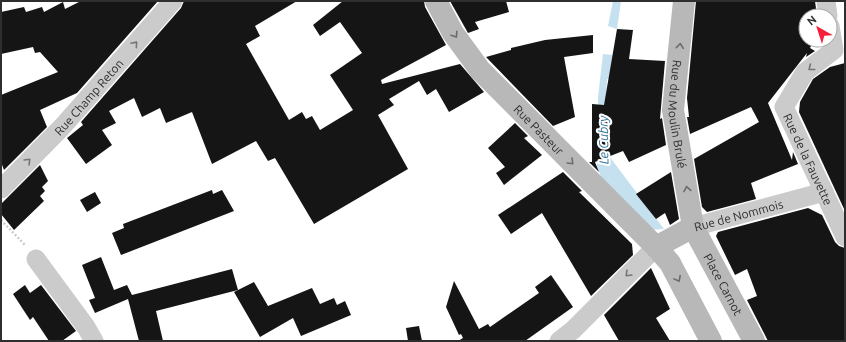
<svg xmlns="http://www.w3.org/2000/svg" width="846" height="342" viewBox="0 0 846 342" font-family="Ubuntu,sans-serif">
<rect width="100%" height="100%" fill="#fff"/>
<g fill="#c5e1ef">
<polygon points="613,1 621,1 617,29 608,26"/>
<polygon points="603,54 613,55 609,79 607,79 605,129 609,156 664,229 649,230 604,184 597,167 598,97"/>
</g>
<g fill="#151515">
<polygon points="81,1 158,1 77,93 40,110 47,127 4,170 1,162 1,95 58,72 40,52 35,53 33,47 1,54 1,12 24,7 26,12 42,7 44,12 63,2 65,9"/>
<polygon points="184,1 297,1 255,26 260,36 246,44 289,120 302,112 306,119 312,116 320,130 353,110 330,75 362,53 340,22 320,36 313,25 343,1 424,1 425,7 446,45 381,80 382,84 460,64 484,92 449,112 436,89 427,95 419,81 389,99 394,105 378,115 408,169 314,224 275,158 268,161 256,141 212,164 192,112 166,123 160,108 142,117 134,98 109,111 116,123 102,130 112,145 86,164 67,138 83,125 81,122 181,8"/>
<polygon points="450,1 506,1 509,12 475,22 479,29 468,33"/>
<polygon points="696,1 815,1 817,16 806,16 806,40 814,40 810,48 815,51 806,57 807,53 768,103 792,160 793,152 798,164 751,183 756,199 707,212 702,207 694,159 759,122 751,107 690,134 687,117 689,117 687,98"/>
<polygon points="617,29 633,30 629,59 665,61 660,119 662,118 666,145 629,162 623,151 595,162 599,172 589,162 592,162 592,104 604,105"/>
<polygon points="593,35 593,53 564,57 575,117 553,126 486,57 511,50 511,48 545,40"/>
<polygon points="845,63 845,211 799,112 800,102 813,79 830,67"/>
<polygon points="515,123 528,136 524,138 542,155 504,185 496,173 505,167 488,148"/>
<polygon points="40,165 48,181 42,187 45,191 40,196 44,201 14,230 1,214 1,204"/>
<polygon points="563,172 582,191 579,192 632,244 633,255 591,296 542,213 511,234 498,215"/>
<polygon points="671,172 679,219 670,225 665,213 656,219 636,194"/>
<polygon points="212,190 213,194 222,190 234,211 121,255 112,233 124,228 123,224"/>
<polygon points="95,192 101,203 87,212 80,200"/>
<polygon points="808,208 822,215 835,242 839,246 845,248 845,341 768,341 747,300 757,296 747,269 735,275 716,236 718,232"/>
<polygon points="101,257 114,290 127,285 132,295 232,269 238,290 156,311 163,341 139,341 128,299 95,313 89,300 95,298 82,265"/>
<polygon points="651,268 670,309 656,318 670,341 619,341 604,315"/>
<polygon points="551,275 573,307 525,341 458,341 463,338 461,334 459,335 446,307 454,281 479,329 488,324 490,327 539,293 535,287"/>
<polygon points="254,282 268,306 312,288 320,304 334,298 337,305 345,301 351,315 301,336 293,318 260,337 234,292"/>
<polygon points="25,285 30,293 41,285 76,331 62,341 49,341 33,317 30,320 13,294"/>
<polygon points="419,326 422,341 408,341 406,328"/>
</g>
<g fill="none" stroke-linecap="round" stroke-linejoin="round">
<polyline stroke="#cbcbcb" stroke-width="2.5" stroke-dasharray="2 2" stroke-linecap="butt" points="1,220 25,245"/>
<g stroke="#cbcbcb" stroke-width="19">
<polyline points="826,1 828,16"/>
<path id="s1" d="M830 26 834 50 805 72 784 107 845 237"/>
<path id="s2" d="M1 189 62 127 173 1"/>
<path id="s3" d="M693 227 824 192"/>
<polyline points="36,259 86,327 94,341"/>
<polyline points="559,341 573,330 656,247"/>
</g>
<g stroke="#b8b8b8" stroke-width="22">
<path id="s4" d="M436 1 453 33 480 70 656 247 670 263 711 341"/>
<path id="s5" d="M684 1 673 110 693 227 754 341"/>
<polyline points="656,247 693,227"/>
</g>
</g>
<defs><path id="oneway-chevron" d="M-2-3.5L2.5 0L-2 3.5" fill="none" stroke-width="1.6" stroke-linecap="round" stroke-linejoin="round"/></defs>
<g stroke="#6c6c6c">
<use href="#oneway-chevron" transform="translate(455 35) rotate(57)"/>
<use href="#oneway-chevron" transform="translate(680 46) rotate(-84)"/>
<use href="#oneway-chevron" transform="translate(571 162) rotate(45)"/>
<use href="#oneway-chevron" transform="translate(687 189) rotate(-100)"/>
<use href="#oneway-chevron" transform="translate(678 279) rotate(62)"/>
</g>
<g stroke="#757575">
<use href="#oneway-chevron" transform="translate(135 44) rotate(-49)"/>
<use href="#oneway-chevron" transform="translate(811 68) rotate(142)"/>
<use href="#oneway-chevron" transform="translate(28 161) rotate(-45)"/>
<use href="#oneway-chevron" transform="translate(628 274) rotate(135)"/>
</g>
<g text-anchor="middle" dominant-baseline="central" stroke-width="4" stroke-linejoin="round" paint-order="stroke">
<g font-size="12" fill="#2e2e2e" stroke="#fff">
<text stroke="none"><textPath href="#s2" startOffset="127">Rue Champ Reton</textPath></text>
<text stroke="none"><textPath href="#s5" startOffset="114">Rue du Moulin Brulé</textPath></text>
<text stroke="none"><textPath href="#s4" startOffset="166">Rue Pasteur</textPath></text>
<text stroke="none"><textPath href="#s1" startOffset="159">Rue de la Fauvette</textPath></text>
<text stroke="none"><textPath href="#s3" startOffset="47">Rue de Nommois</textPath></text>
<text stroke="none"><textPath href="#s5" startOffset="293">Place Carnot</textPath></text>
</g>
<g font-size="13" font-style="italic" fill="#347699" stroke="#fff">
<text transform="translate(603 140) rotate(-91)">Le Cubry</text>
</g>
</g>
<rect width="846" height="342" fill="none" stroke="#2e2e2e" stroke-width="4"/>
<g transform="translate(818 28) rotate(321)"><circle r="19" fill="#ffffff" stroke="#ababab"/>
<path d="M0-3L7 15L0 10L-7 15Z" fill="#f6203a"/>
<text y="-6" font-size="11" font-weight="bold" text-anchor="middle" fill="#2e2e2e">N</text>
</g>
</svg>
